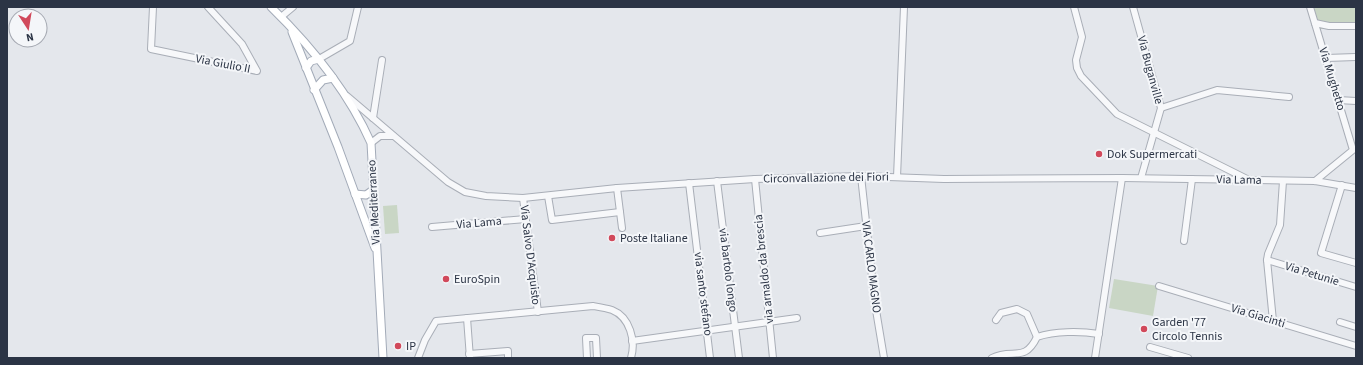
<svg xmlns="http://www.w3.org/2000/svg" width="1363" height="365" viewBox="0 0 1363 365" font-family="'Source Sans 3',sans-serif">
<rect width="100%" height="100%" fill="#e4e7ec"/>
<g fill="#c9d6c5">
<polygon points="1314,7 1356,7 1356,29 1319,29"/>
<polygon points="397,205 399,233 385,234 383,206"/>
<polygon points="1114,279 1158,286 1153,316 1109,308"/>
</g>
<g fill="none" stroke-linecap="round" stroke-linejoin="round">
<g stroke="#a9aeb7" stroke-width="8">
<g id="minor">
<polyline points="153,7 151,49 257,71 242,44 208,7"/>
<polyline points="1074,7 1082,37 1076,60 1077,68 1081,76 1117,114 1251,181"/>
<polyline points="1133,7 1161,108 1141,178"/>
<polyline points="1310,7 1353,150 1315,181"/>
<polyline points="281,17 293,7"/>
<polyline points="1315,23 1329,26 1356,26"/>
<polyline points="1326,58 1356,57"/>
<polyline points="319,59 350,41 358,7"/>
<polyline points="347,96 448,182 465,192 486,196 523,198 617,188 755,179 861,176 944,179 1122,178 1095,358"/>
<polyline points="1338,100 1356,101"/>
<polyline points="1161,108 1217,90 1289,97"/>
<polyline points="373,118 382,60"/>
<polyline points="371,143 380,136 393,136"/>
<polyline points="861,176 875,304 884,358"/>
<polyline points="897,177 904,7"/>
<polyline points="1122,178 1315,181 1356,188"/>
<polyline points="755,179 773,358"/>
<polyline points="717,181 739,358"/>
<polyline points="689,183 710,358"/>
<polyline points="1342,185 1321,253 1356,263"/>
<polyline points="617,188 622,228"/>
<polyline points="548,196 552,220 620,212"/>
<polyline points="523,198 538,312"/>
<polyline points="432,227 526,219"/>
<polyline points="820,233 866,226"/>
<polyline points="1184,241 1192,179"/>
<polyline points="1267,260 1356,287"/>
<polyline points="1159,286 1356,346"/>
<polyline points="467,318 470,358"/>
<polyline points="996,320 1001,313 1017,309 1027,314 1037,337"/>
<polyline points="1273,321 1267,260 1268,254 1280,225 1283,181"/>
<polyline points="1340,322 1356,327"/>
<polyline points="632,341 797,318"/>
<polyline points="1150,347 1188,358"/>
<polyline points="469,354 508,351 508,358"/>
<path d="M418 358 425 340 436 321 593 306C599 307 606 308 612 310 630 317 636 341 631 358"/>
<polyline points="587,358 586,338 596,338 597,358"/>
<path d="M992 358C1012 347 1024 364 1037 337 1055 331 1080 331 1099 334"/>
</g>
</g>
<g stroke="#a3abb8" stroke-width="9">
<g id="major">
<path d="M271 7C312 47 348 91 371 143L383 358"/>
<polyline points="292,32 338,147 375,248"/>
<polyline points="306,68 311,61 319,59"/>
<polyline points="314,90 323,80 333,78"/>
<polyline points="355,194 366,195 373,190"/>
</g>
</g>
<use href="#minor" stroke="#f7f8fa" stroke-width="6"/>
<use href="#major" stroke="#fff" stroke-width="7"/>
</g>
<g fill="#d1495b" stroke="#f4f6f9" stroke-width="1.5">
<circle cx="1099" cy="154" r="4"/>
<circle cx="612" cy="238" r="4"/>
<circle cx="446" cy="279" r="4"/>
<circle cx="1144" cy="329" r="4"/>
<circle cx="398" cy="346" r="4"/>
</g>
<g text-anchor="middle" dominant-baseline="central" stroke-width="4" stroke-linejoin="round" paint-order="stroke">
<g font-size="12" fill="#2b3445" stroke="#f4f6f9">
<text transform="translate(223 64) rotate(11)">Via Giulio II</text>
<text transform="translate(1150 70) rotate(75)">Via Buganville</text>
<text transform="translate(1332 79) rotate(73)">Via Mughetto</text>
<text transform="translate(826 178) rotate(-1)">Circonvallazione dei Fiori</text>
<text transform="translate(1239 180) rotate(1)">Via Lama</text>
<text transform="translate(374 202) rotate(-93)">Via Mediterraneo</text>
<text transform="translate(479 223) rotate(-5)">Via Lama</text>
<text transform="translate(530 255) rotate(83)">Via Salvo D'Acquisto</text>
<text transform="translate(871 267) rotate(83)">VIA CARLO MAGNO</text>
<text transform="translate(764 269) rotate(-96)">via arnaldo da brescia</text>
<text transform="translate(728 270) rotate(83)">via bartolo longo</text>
<text transform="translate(1312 274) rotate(17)">Via Petunie</text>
<text transform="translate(703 294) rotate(83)">via santo stefano</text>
<text transform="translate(1258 316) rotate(17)">Via Giacinti</text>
</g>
<g font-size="12" fill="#2b3445" stroke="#f4f6f9" text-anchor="start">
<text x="1107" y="154">Dok Supermercati</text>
<text x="620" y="238">Poste Italiane</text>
<text x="454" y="279">EuroSpin</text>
<text x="1152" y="322">Garden '77<tspan x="1152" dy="14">Circolo Tennis</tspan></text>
<text x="406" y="346">IP</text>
</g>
</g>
<rect width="1363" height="365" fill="none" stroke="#2b3445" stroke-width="16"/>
<g transform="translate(28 28) rotate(168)"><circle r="19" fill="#f4f6f9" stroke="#a4a8b1"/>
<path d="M0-3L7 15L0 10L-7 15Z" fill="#d1495b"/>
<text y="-6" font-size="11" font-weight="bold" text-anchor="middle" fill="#2b3445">N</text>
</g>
</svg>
